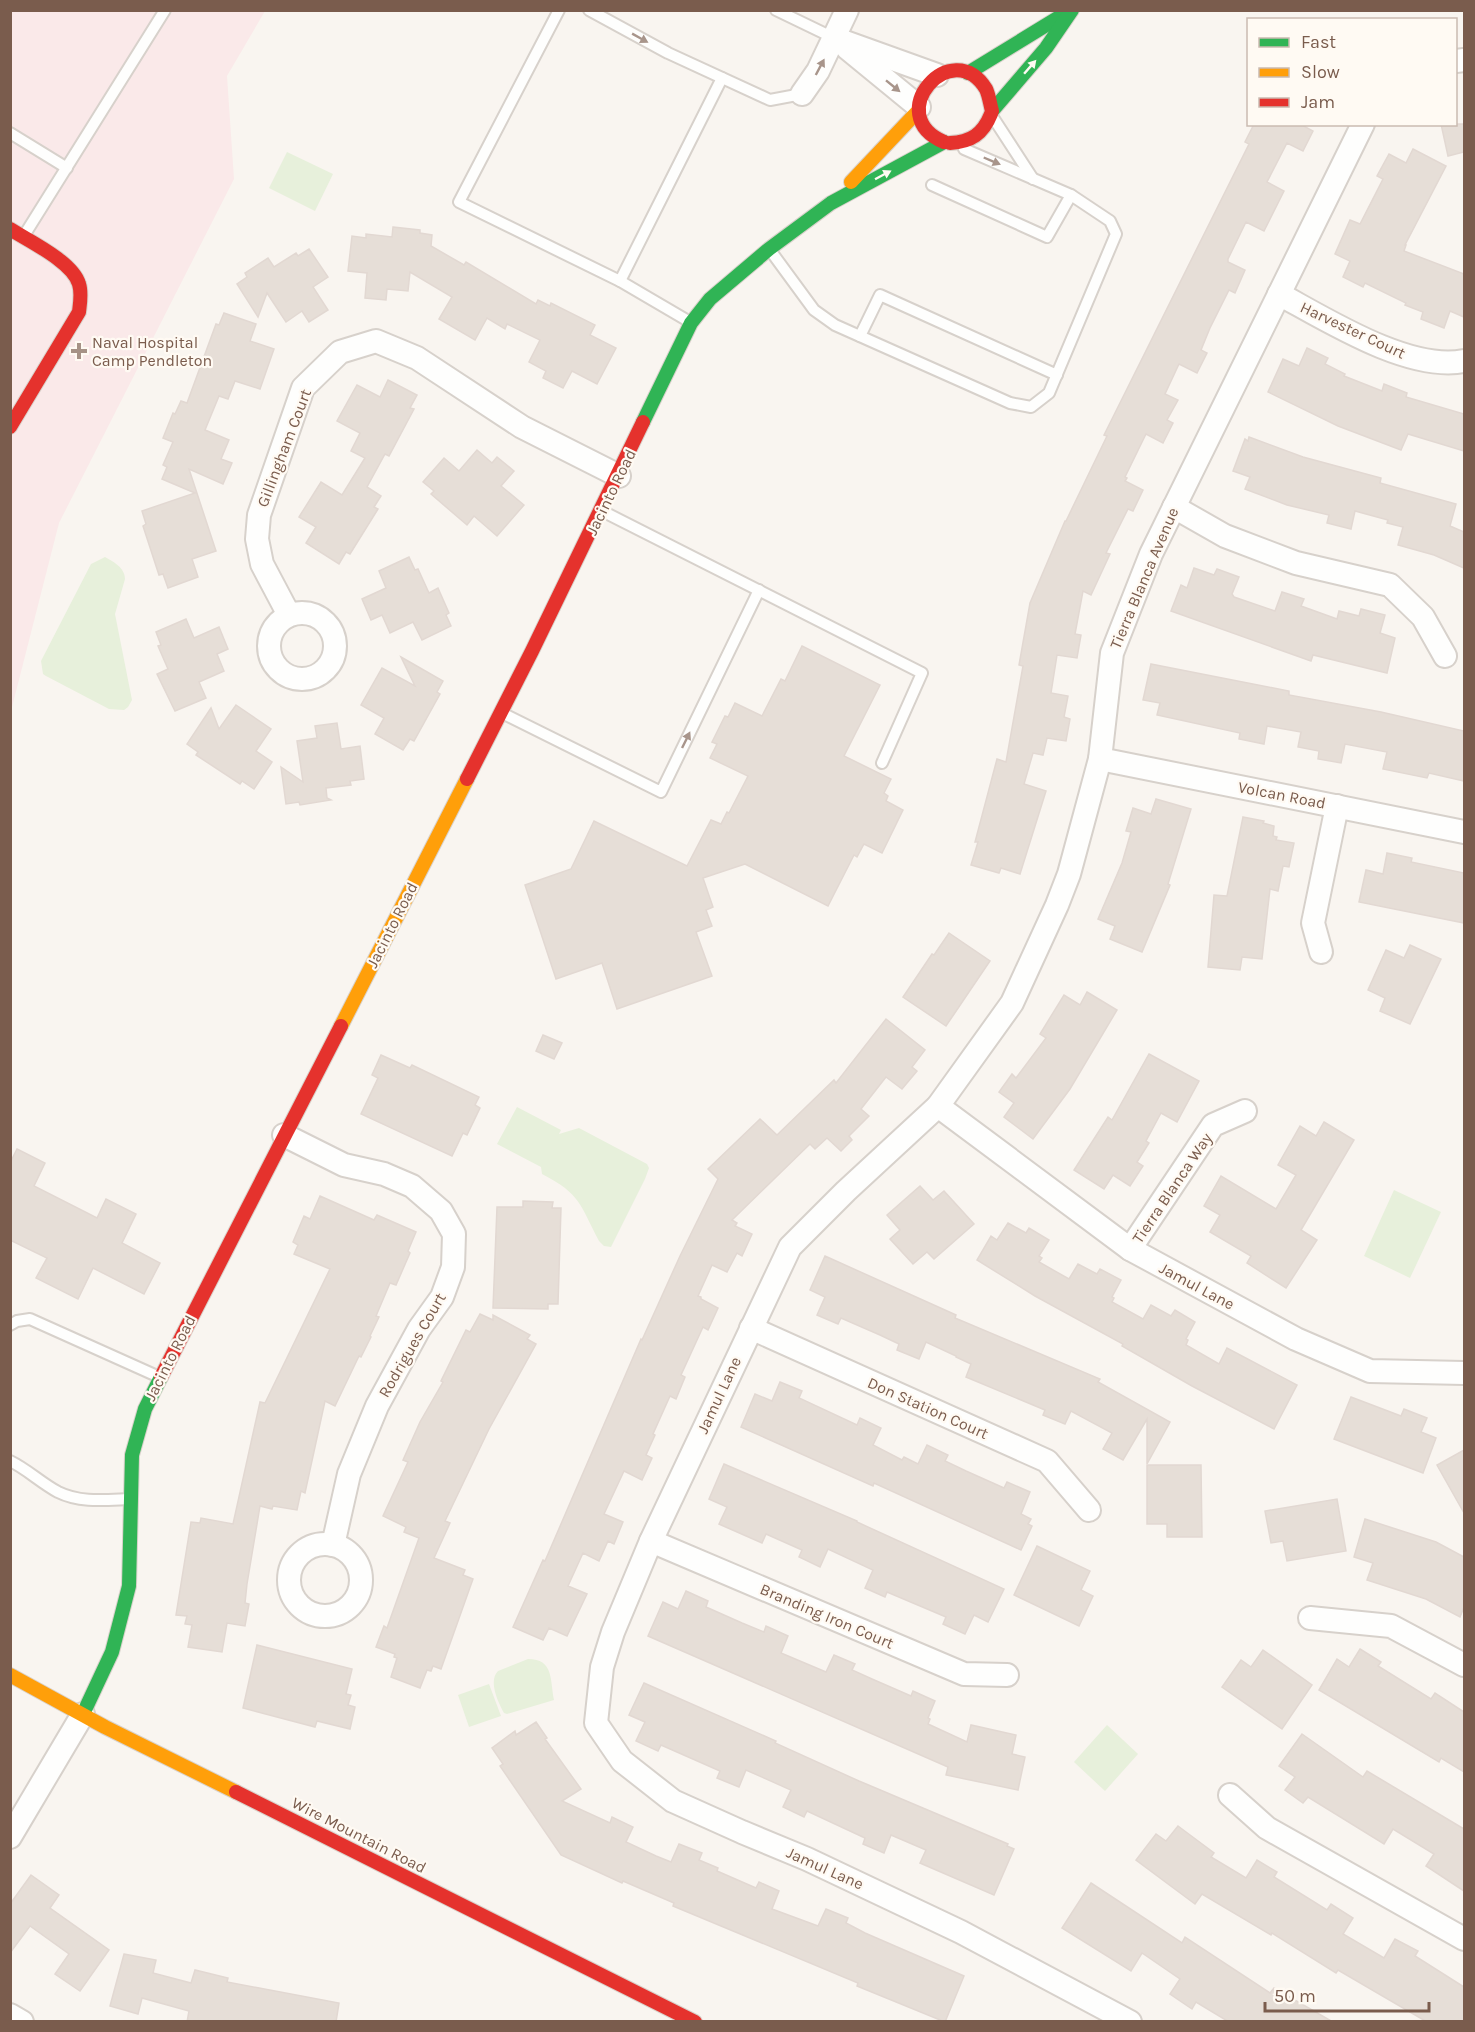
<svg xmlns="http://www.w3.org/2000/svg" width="1475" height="2032" viewBox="0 0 1475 2032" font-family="Karla,sans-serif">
<rect width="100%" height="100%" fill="#f9f5f0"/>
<polygon fill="#fae9e9" points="11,11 265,11 227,76 234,179 59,523 11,711"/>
<g fill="#e7f0db">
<polygon points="287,152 333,174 315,211 269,188"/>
<path d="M105 557C114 562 125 568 125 579L115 614 132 700 128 707 124 710 109 709 46 676 43 674 41 661 91 564Z"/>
<path d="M517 1107 561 1130 559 1134 579 1128 647 1164 649 1168 645 1179 611 1247 604 1246 599 1241C580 1205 581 1194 542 1174L541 1167 497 1144Z"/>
<polygon points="1394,1190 1441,1212 1410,1278 1364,1256"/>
<path d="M528 1659C554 1659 550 1680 554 1700L507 1714 504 1713C498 1702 488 1681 498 1671Z"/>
<polygon points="489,1684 501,1716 469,1727 458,1695"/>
<polygon points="1107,1725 1138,1754 1105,1791 1074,1762"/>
</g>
<g fill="#e6ded7" stroke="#e2d8d2" stroke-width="1.5">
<polygon points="1249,124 1300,124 1313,131 1303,151 1287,143 1267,182 1284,191 1264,231 1246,222 1228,259 1228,262 1245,270 1235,293 1229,290 1210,328 1201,350 1207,353 1197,373 1179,364 1165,394 1178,400 1167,420 1173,423 1163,443 1146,434 1125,477 1127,478 1125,481 1143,490 1133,511 1128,509 1106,553 1110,554 1091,595 1083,591 1075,634 1081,635 1077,658 1057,655 1051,693 1068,696 1064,717 1070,719 1066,741 1047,738 1043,755 1033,753 1024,784 1046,791 1020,874 1001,868 999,873 971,865 978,842 975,842 997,759 1006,762 1023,666 1019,665 1030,603 1065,521 1066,521 1107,436 1104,435 1249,144 1245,142 1253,126"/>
<polygon points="1441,124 1464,124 1464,152 1448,156"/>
<polygon points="1413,149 1446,166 1405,245 1406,245 1404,251 1464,274 1464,317 1450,311 1444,328 1421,319 1423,312 1405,305 1406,303 1365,283 1363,287 1343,277 1350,261 1335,254 1350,220 1360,224 1383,179 1377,176 1389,154 1406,163"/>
<polygon points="393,227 420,230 420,233 432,235 431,246 464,265 466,262 536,304 538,300 550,306 551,303 595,325 590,335 616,348 597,384 572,371 563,388 543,378 546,371 529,362 540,340 507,324 505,329 487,318 475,340 439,319 452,297 410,272 408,291 387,289 386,300 365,298 367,273 348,271 352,236 366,238 366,234 392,237"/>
<polygon points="309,249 328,277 313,287 328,310 309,322 302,311 286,322 267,293 258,317 237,284 247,277 245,273 268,258 274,267 296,253 298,256"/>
<polygon points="224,313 256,324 250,341 274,349 260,389 235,381 228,399 219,396 205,430 229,440 221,459 232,463 223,484 189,469 216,551 192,559 198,577 168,588 163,574 159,575 143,526 146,524 142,511 195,493 162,479 167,467 163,465 173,442 163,438 173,413 175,414 181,401 187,403 216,324 219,325"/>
<polygon points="1307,348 1328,358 1325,364 1345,374 1344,376 1382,391 1384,384 1407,393 1406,397 1464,414 1464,451 1408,434 1401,450 1338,426 1268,392 1283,359 1299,366"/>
<polygon points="388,380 417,395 410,408 414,409 389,456 385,454 367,487 381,496 374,507 378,509 350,554 346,552 339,564 306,543 316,527 299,517 321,482 342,495 365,458 351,451 360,433 337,421 357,385 380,397"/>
<polygon points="1249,437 1303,457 1381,478 1380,483 1456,504 1450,526 1464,532 1464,568 1434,555 1398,545 1403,527 1387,523 1388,520 1355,511 1351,529 1327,523 1329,515 1287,505 1245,489 1250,477 1233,471 1245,439 1248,441"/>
<polygon points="477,450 492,463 497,457 514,471 501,486 524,505 497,536 474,516 467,525 431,494 434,491 423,482 444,458 459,471"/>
<polygon points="409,557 415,570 418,569 429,593 438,588 449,613 446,615 451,626 422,640 413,622 390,633 382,615 371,620 362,599 386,588 379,571"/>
<polygon points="1194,568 1214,575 1217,569 1239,577 1232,594 1234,597 1275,611 1282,592 1304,599 1301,606 1337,619 1339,611 1359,616 1361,609 1385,615 1380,633 1395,638 1387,673 1313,655 1311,661 1171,611 1181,585 1187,588"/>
<polygon points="186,619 194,638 219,627 228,649 217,654 224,671 199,682 206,698 175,711 157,674 168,669 158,646 161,645 156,632"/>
<polygon points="802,646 880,685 844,756 891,779 884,793 888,796 886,801 903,810 882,853 864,844 857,857 854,855 828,906 745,864 703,878 713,907 706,910 712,926 696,932 712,976 617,1009 602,963 556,979 525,885 571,869 594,821 687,866 711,820 721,824 727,812 729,813 748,776 710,758 717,744 712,742 725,716 728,717 735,703 762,716 781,679 785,681"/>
<polygon points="401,657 443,681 437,692 440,694 414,741 410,739 403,750 375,734 384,718 361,705 382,668 415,686"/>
<polygon points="1151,664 1289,691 1289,695 1381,712 1464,731 1464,781 1429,773 1427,778 1383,769 1387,752 1345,744 1341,763 1318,759 1319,751 1298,747 1301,732 1267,726 1264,744 1239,739 1240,733 1157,715 1160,703 1143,700"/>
<polygon points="236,705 271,729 256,751 272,762 254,789 242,781 240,784 196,755 198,752 187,744 211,708 219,729"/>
<polygon points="337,723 341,749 360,746 364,779 350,781 351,785 326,788 327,798 331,800 300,805 299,802 286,804 281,767 303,782 297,741 317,738 315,726"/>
<polygon points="1156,799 1191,809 1168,884 1170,885 1142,952 1110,939 1115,926 1098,919 1122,863 1131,832 1126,831 1133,808 1151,814"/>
<polygon points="1243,817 1264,821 1263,823 1274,826 1273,836 1277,837 1276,840 1294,843 1289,867 1283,866 1278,891 1270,889 1262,959 1242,957 1240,970 1208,967 1214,895 1227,896"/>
<polygon points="1387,853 1412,858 1411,862 1464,873 1464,923 1359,902 1366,870 1383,874"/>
<polygon points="949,933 990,961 946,1026 903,997 932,954 934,955"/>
<polygon points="1410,945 1441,959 1410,1024 1380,1011 1385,998 1368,990 1386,950 1404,958"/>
<polygon points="1087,992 1117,1010 1070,1089 1033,1139 1004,1117 1014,1103 999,1092 1012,1074 1016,1078 1046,1038 1040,1034 1064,995 1080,1005"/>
<polygon points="886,1019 925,1050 912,1067 917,1071 902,1089 886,1077 861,1109 869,1116 849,1136 852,1140 841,1151 827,1138 815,1149 810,1144 732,1220 737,1223 735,1226 752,1234 742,1256 737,1253 727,1272 712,1265 698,1296 701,1297 701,1299 718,1308 708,1330 703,1327 681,1375 685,1377 676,1399 670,1396 653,1434 655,1435 646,1455 652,1458 642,1480 624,1471 604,1514 623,1522 614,1544 608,1541 599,1561 583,1553 568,1586 587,1594 567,1636 549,1628 543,1640 513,1627 543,1560 545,1561 641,1339 642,1340 680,1256 718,1179 708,1169 760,1119 777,1135 834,1080 836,1083"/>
<polygon points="543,1035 562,1043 554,1059 536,1051"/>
<polygon points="1149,1054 1199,1081 1177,1122 1161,1113 1146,1141 1149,1143 1137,1162 1143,1166 1130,1186 1113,1175 1104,1189 1074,1170 1108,1117 1112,1120"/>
<polygon points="381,1055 410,1068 412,1065 479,1097 475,1105 480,1108 467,1135 463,1133 452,1156 361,1114 378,1078 372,1075"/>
<polygon points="1324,1122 1354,1140 1301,1230 1317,1240 1286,1288 1247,1263 1251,1256 1210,1232 1220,1215 1204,1206 1221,1176 1276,1209 1296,1175 1278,1165 1300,1126 1316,1136"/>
<polygon points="17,1149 45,1163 34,1186 97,1218 106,1199 136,1214 122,1243 160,1263 144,1294 93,1268 78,1299 36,1278 47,1258 10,1240 10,1163"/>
<polygon points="920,1186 933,1200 944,1191 974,1224 934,1259 927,1252 913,1264 890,1239 900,1230 887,1215"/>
<polygon points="320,1196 374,1220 377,1215 416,1232 408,1251 410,1253 396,1285 390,1283 376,1316 379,1317 370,1336 371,1337 361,1357 359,1356 335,1406 325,1401 305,1493 301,1491 297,1510 273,1506 272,1509 260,1506 247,1584 245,1603 249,1604 245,1626 227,1623 222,1652 188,1647 192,1625 185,1624 187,1616 176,1615 191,1522 200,1523 201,1518 233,1524 260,1402 265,1403 330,1269 294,1254 298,1245 293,1242 304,1216 310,1219"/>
<polygon points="523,1201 553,1202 552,1208 561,1208 558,1304 548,1304 548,1309 493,1308 497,1207 523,1207"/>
<polygon points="1008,1223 1026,1233 1029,1228 1049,1240 1039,1256 1042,1258 1039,1262 1069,1279 1078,1264 1097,1274 1100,1269 1121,1280 1112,1297 1114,1298 1112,1302 1143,1319 1151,1305 1171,1316 1175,1310 1195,1322 1186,1339 1188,1340 1186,1345 1219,1364 1227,1348 1297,1385 1274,1429 1192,1386 1122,1346 1123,1344 1035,1296 977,1260 991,1236 997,1240"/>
<polygon points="825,1256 956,1315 955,1318 1100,1379 1098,1382 1170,1422 1147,1464 1147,1419 1123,1460 1103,1449 1112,1433 1071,1411 1065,1424 1043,1415 1045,1410 966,1377 971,1364 956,1357 956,1356 926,1342 919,1359 897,1350 899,1344 880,1335 841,1318 838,1324 817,1315 825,1297 810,1290"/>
<polygon points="480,1314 493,1320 493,1315 530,1335 527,1339 536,1344 489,1429 445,1521 450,1523 434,1558 465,1570 463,1575 473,1579 441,1669 433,1666 431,1671 427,1670 420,1688 391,1677 397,1658 394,1657 395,1654 376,1647 384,1626 387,1628 419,1538 404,1532 406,1527 383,1516 408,1462 403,1460 420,1422 443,1382 441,1381 466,1330 470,1332"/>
<polygon points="780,1382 802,1391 799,1398 857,1425 860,1418 881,1428 873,1445 902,1460 904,1457 918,1464 927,1445 948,1455 945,1461 966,1471 1004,1488 1007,1482 1030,1492 1021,1514 1031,1519 1028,1524 1032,1526 1021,1550 874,1483 873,1486 741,1427 755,1394 772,1401"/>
<polygon points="1351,1397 1401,1416 1404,1409 1427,1418 1421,1432 1436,1438 1423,1473 1334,1439"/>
<polygon points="1464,1450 1464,1513 1437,1465"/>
<polygon points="724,1464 857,1521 857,1522 1004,1589 988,1622 974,1615 965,1634 943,1624 946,1617 887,1592 885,1597 865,1588 873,1570 828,1549 820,1567 799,1557 802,1550 766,1534 762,1543 719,1524 727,1507 709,1499"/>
<polygon points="1147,1465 1201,1465 1202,1537 1167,1537 1167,1524 1147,1524"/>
<polygon points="1337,1499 1346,1551 1287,1561 1283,1541 1271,1543 1265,1511"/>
<polygon points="1365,1519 1436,1542 1464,1557 1464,1607 1460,1617 1426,1599 1367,1580 1373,1563 1354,1557"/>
<polygon points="1037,1546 1090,1571 1081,1590 1093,1596 1079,1626 1014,1595"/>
<polygon points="686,1591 708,1601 706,1607 742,1623 764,1632 766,1626 788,1636 781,1653 826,1672 834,1655 855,1664 852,1670 872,1679 911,1696 913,1691 935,1701 928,1718 930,1719 928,1724 967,1742 971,1725 1016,1735 1012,1754 1025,1757 1018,1790 946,1775 948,1767 648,1636 663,1602 678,1609"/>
<polygon points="257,1645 352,1669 346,1694 351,1695 348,1705 355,1707 350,1729 317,1721 315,1727 243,1708"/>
<polygon points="1360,1649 1381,1662 1378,1666 1431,1699 1435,1693 1464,1712 1464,1772 1441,1758 1439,1762 1319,1690 1337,1659 1349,1667"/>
<polygon points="1263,1650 1312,1685 1282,1729 1222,1687 1241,1660 1251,1667"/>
<polygon points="644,1683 776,1741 775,1743 859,1781 1008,1844 1007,1846 1014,1849 994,1895 920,1863 926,1850 891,1835 884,1853 863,1844 865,1838 807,1811 804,1817 783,1807 791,1790 746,1770 739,1787 717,1778 720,1771 661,1745 658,1751 636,1741 645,1722 629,1715"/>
<polygon points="536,1722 547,1738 545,1739 581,1789 562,1801 610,1823 612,1817 633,1827 626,1842 656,1856 671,1862 679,1844 702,1853 699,1860 718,1868 717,1871 756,1888 759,1882 779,1891 772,1909 818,1926 826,1909 848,1918 846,1923 865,1933 964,1976 945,2022 857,1986 858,1983 673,1906 674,1903 623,1881 622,1883 561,1855 500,1766 503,1764 492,1748 515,1731 516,1735"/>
<polygon points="1302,1734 1363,1777 1367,1771 1464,1829 1464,1891 1426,1866 1434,1854 1393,1829 1384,1844 1308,1797 1303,1803 1285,1790 1295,1777 1279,1766"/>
<polygon points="1178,1826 1214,1853 1211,1857 1246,1878 1257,1860 1277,1872 1274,1877 1327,1910 1331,1904 1353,1918 1343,1934 1384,1958 1395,1939 1418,1951 1415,1956 1464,1987 1464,2022 1427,2022 1338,1970 1336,1973 1272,1933 1271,1935 1202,1894 1195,1904 1136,1860 1156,1834 1166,1841"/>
<polygon points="31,1875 59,1895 50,1908 109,1950 80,1991 55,1974 69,1954 30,1926 10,1953 10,1904"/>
<polygon points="1091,1883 1182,1943 1185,1937 1270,1993 1274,1988 1333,2022 1229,2022 1196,2002 1192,2009 1170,1994 1180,1979 1142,1953 1131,1971 1062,1928"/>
<polygon points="124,1954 156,1960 153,1973 191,1983 195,1970 228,1978 227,1982 339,2003 336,2022 187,2022 189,2011 142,1998 138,2014 110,2006"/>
</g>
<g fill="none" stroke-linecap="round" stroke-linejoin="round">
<g stroke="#d7d1cb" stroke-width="14">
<g id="lane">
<polyline points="559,10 459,202 620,281 722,78"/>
<polyline points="589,10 668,53 770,100 802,94"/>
<polyline points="776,10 834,38"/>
<polyline points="994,119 1033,179"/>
<polyline points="10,133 67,168"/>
<polyline points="932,185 1047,237 1071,195"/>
<polyline points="25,234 165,10"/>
<polyline points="770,250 814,310 835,325 1010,403 1031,407 1049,393 1116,234 1110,221 1071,195 964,149"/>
<polyline points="620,281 690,322"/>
<polyline points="860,336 880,295 1057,375"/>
<polyline points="602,511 922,673 882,763"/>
<polyline points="502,713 661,792 759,590"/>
<polyline points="10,1325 17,1321 30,1319 157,1376"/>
<path d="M10 1461C27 1469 41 1483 58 1492 80 1503 105 1500 128 1499"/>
</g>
</g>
<g stroke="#d7d1cb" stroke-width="26">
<g id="street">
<polyline points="834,38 937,75"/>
<polyline points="847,48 919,107"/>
<polyline points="1456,61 1464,60"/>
<polyline points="802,94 818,71 847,10"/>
<path d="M1279 294C1327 320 1409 372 1464 361"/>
<polyline points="1174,507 1225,536 1296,563 1390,585 1423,617 1445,656"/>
<circle cx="302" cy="646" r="33"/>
<polyline points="289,615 262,564 257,539 259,515 303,388 340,352 376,341 417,358 522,427 619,476"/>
<polyline points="1100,759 1464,832"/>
<polyline points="1321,952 1313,923 1337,806"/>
<polyline points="938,1106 1012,1003 1057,905 1069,874 1100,759 1112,653 1151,554 1363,124"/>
<polyline points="284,1135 344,1165 384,1174 412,1186 441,1211 454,1234 453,1267 442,1297 419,1329 377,1406 349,1474 333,1545"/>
<polyline points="1130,1249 1213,1125 1245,1111"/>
<polyline points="751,1328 1047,1461 1089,1510"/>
<polyline points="651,1541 964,1674 1007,1675"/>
<circle cx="325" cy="1580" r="36"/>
<polyline points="1310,1618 1391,1626 1464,1665"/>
<polyline points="1230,1795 1267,1828 1464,1939"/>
<polyline points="10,1837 83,1714"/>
<polyline points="10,2015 22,2022"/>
<polyline points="1130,2022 961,1932 807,1859 742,1832 673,1801 622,1761 596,1723 602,1667 613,1632 651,1541 790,1247 846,1191 938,1106 1130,1249 1296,1339 1370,1371 1464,1373"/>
</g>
</g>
<g stroke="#d9d2cb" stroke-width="16">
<g id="fast">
<polyline points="968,73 1061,16"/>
<polyline points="992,111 1046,48 1072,10"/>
<polyline points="643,422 691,323 710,299 769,249 831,203 944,142"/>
<polyline points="83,1714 112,1652 129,1586 132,1455 145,1409 161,1377"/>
</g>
</g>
<g stroke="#d9d2cb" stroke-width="16">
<g id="slow">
<polyline points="851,182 918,111"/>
<polyline points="341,1026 467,779"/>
<polyline points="10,1675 105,1727 236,1792"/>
</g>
</g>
<g stroke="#d9d2cb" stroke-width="16">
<g id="jam">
<path d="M944 142C881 115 952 34 986 89 989 95 990 104 992 111"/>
<path d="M950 143C971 142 983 134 991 114"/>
<path d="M10 229C29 241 73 262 79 284 82 293 80 303 79 312L10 427"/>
<polyline points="467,779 532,651 643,422"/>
<polyline points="161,1377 341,1026"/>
<polyline points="236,1792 695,2022"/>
</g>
</g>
<use href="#lane" stroke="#fefefd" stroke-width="10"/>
<use href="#street" stroke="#fefefd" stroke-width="22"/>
<use href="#fast" stroke="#30b455" stroke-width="14"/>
<use href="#slow" stroke="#ff9f0a" stroke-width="14"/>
<use href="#jam" stroke="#e5322d" stroke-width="14"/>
</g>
<defs><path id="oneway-solid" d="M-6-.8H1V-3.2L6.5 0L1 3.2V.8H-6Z" transform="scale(1.5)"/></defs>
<g fill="#a8958b">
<use href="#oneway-solid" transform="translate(640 38) rotate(29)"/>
<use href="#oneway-solid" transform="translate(820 67) rotate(-62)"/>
<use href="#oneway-solid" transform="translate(893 86) rotate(39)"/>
<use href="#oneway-solid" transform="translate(992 161) rotate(23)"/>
<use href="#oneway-solid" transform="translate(686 740) rotate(-64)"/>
</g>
<g fill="#fffaf3">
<use href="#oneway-solid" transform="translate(1030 67) rotate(-49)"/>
<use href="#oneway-solid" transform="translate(883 175) rotate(-28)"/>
</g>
<path fill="#a69286" stroke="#fffaf3" stroke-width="2" d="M76 342h6v6h6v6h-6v6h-6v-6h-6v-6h6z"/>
<g text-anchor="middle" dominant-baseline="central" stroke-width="4.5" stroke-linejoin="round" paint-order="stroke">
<g font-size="16" fill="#7a5c4d" stroke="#fffaf3">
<text transform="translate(1353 330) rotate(25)">Harvester Court</text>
<text transform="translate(284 448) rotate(-69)">Gillingham Court</text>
<text transform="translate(611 492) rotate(-64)">Jacinto Road</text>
<text transform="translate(1144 578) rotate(-67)">Tierra Blanca Avenue</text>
<text transform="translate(1282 795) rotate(11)">Volcan Road</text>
<text transform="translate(392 925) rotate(-63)">Jacinto Road</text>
<text transform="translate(1172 1188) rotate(-56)">Tierra Blanca Way</text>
<text transform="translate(1197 1286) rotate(28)">Jamul Lane</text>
<text transform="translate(412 1345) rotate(-60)">Rodrigues Court</text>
<text transform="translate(170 1358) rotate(-63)">Jacinto Road</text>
<text transform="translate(719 1395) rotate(-65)">Jamul Lane</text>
<text transform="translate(928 1408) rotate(24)">Don Station Court</text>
<text transform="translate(827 1616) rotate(23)">Branding Iron Court</text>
<text transform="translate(359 1835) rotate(27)">Wire Mountain Road</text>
<text transform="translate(825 1868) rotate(24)">Jamul Lane</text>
</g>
<g font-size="16" fill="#7a5c4d" stroke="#fffaf3" text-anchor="start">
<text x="92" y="342">Naval Hospital<tspan x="92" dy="18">Camp Pendleton</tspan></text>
</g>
</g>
<rect width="1475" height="2032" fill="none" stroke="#7a5c4d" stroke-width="24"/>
<rect x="1247" y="18" width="210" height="108" fill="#fffaf3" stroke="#cabbb1" stroke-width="1.5"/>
<rect x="1259" y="38" width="30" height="9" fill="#30b455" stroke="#cabbb1" stroke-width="1.5"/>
<text x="1301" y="48" font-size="18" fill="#7a5c4d">Fast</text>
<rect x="1259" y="68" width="30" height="9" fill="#ff9f0a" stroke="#cabbb1" stroke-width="1.5"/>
<text x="1301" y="78" font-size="18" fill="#7a5c4d">Slow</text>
<rect x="1259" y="98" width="30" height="9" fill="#e5322d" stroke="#cabbb1" stroke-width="1.5"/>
<text x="1301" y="108" font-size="18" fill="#7a5c4d">Jam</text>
<path d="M1265 2002v9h164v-9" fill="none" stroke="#7a5c4d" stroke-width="3"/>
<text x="1274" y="2002" font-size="18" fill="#7a5c4d" stroke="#fffaf3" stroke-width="4.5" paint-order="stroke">50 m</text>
</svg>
